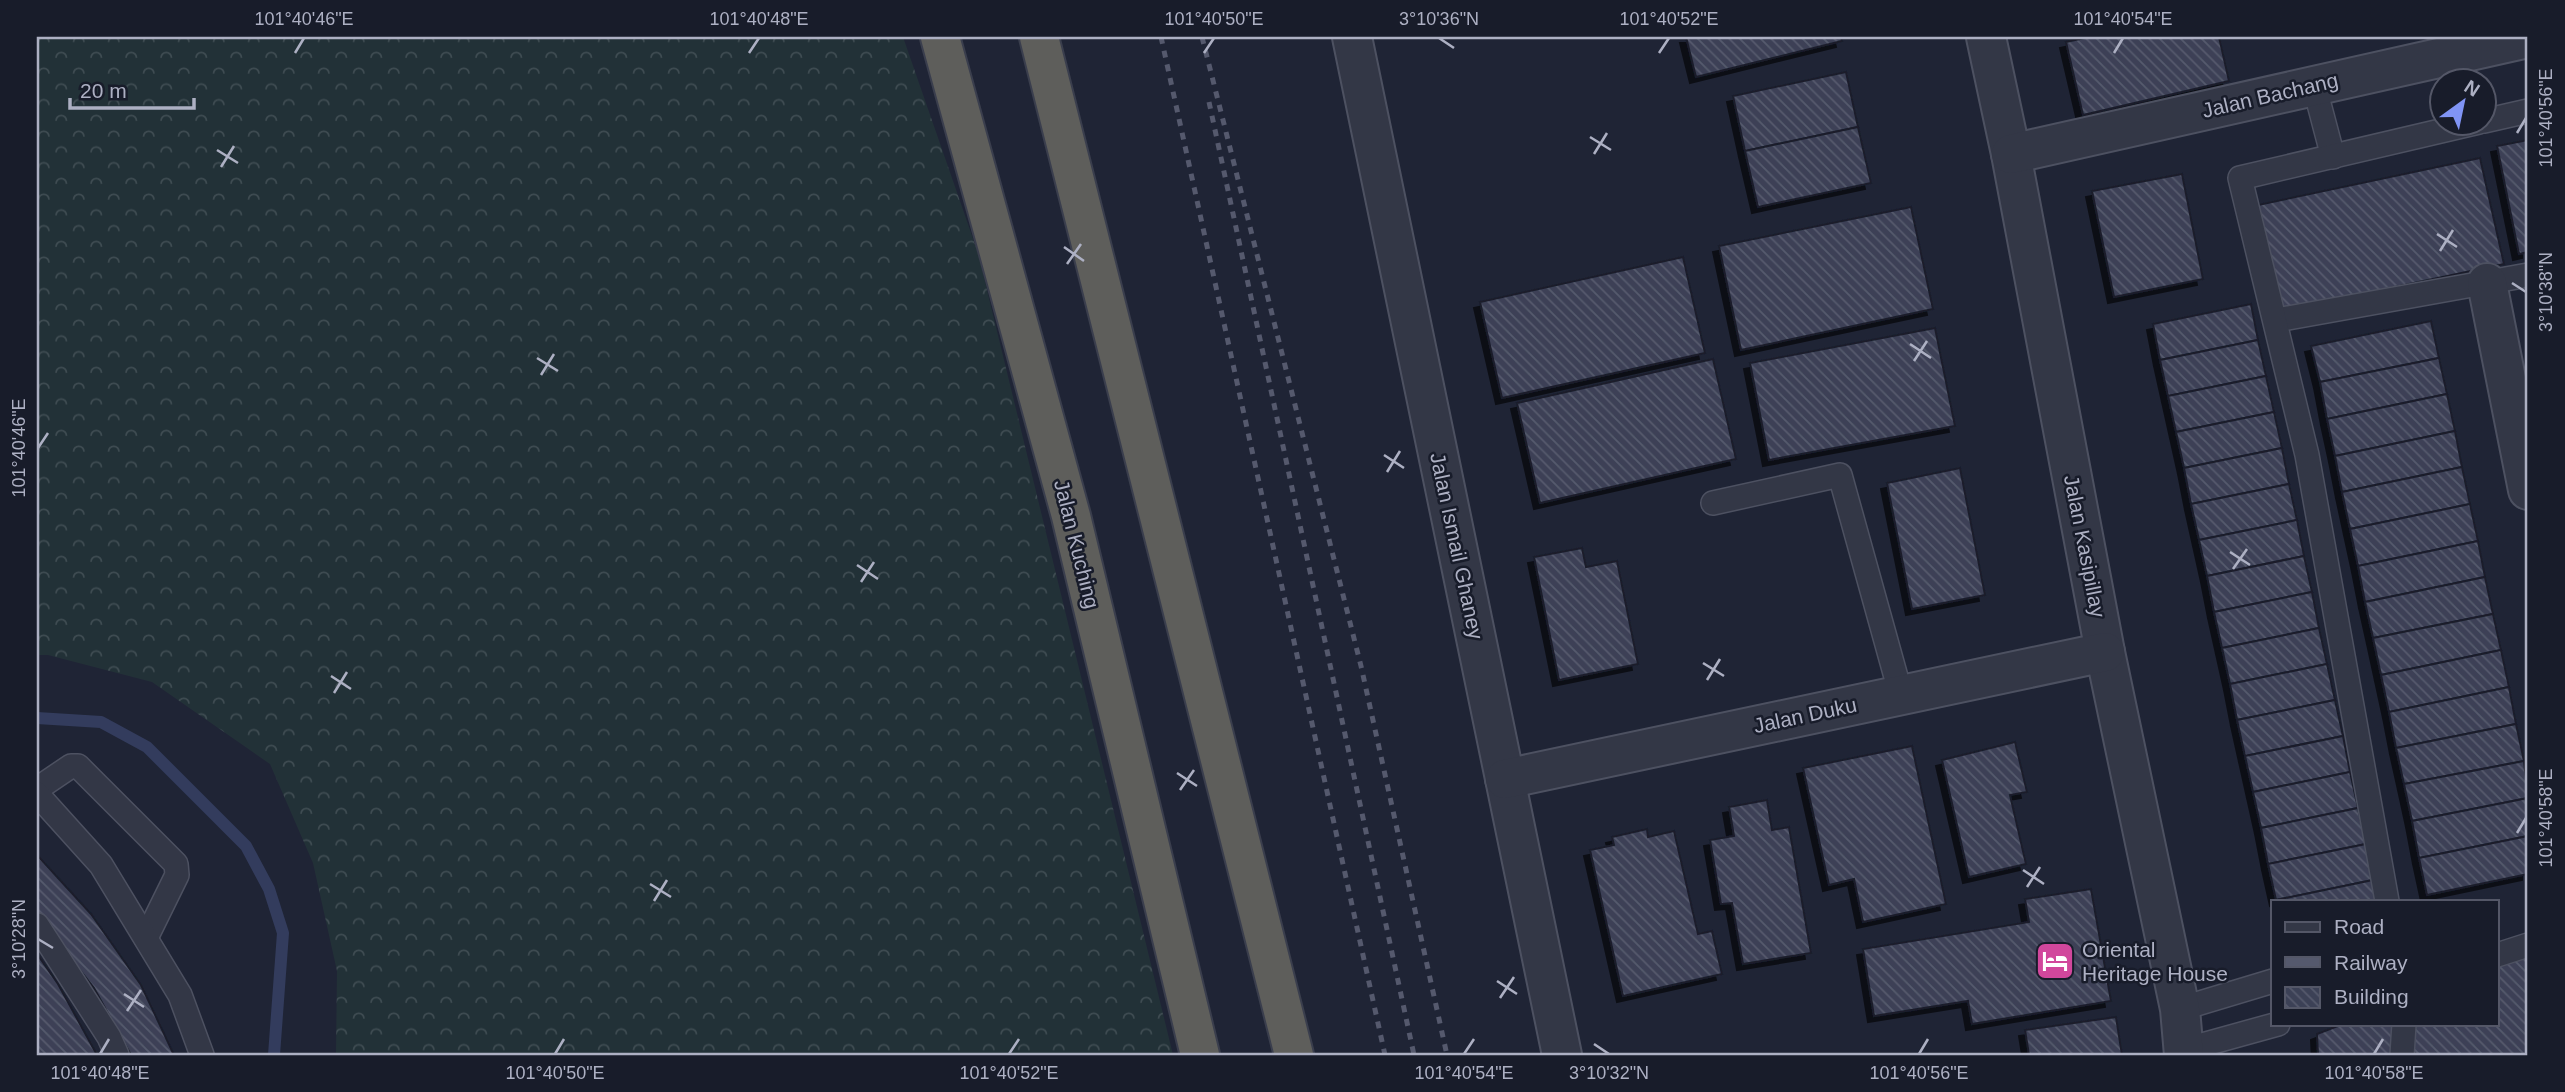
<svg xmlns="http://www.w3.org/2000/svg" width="2565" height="1092" viewBox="0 0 2565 1092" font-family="Arial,sans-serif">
<defs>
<pattern id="forest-crowns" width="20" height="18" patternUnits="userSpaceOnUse" patternTransform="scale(1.75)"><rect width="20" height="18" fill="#223137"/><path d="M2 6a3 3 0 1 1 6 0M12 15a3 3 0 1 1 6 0" fill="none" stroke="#3f4c52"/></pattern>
<pattern id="building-back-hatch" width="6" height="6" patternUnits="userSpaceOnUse" patternTransform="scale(1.75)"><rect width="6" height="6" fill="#3c4156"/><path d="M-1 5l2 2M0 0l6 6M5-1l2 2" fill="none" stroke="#565a6d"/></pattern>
<filter id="shadow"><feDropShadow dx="-6" dy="6" stdDeviation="0" flood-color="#0009"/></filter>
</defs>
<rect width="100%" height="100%" fill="#1f2435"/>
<polygon fill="url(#forest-crowns)" points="37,37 903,37 978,253 1173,1055 336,1055 337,971 313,863 270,764 152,682 48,655 37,655"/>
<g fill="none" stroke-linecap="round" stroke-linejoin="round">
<polyline stroke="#333c5d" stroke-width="12" points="37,718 101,722 147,747 246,846 269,889 283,933 274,1055"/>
</g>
<g fill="url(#building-back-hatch)" stroke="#1a1e2c" stroke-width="2" filter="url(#shadow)">
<polygon points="1686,37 1841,37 1842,41 1696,77"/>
<polygon points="2089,37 2219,37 2229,81 2083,115 2066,42"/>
<polygon points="1846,72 1858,127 1745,151 1733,96"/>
<polygon points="1858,127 1871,183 1758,207 1745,151"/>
<polygon points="2528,140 2528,252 2519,254 2497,146"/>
<polygon points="2480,158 2504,264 2281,311 2258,205"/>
<polygon points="2182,174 2203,279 2114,297 2092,191"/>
<polygon points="1911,207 1933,309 1741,350 1719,246"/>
<polygon points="1683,257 1705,353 1502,398 1480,302"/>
<polygon points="2251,304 2258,340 2160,360 2153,324"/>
<polygon points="2431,321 2439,358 2320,382 2311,346"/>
<polygon points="1935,328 1955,426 1769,460 1750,363"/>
<polygon points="2258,340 2266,376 2168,396 2160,360"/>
<polygon points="2439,358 2447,394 2327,419 2320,382"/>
<polygon points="1713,359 1736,459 1540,503 1517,403"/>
<polygon points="2266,376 2274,412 2176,432 2168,396"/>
<polygon points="2447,394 2455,431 2335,456 2327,419"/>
<polygon points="2274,412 2282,448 2184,468 2176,432"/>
<polygon points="2455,431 2462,467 2342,492 2335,456"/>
<polygon points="2282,448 2289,484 2191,504 2184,468"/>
<polygon points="2462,467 2470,504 2350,529 2342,492"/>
<polygon points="1960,468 1985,595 1912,609 1887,483"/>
<polygon points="2289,484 2297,520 2199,540 2191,504"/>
<polygon points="2470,504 2478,541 2358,566 2350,529"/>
<polygon points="2297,520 2304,556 2207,576 2199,540"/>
<polygon points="2478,541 2485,577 2365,602 2358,566"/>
<polygon points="1582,548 1586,567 1617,561 1638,664 1559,680 1534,557"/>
<polygon points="2304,556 2312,592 2214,612 2207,576"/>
<polygon points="2485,577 2493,614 2373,638 2365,602"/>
<polygon points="2312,592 2319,628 2222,648 2214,612"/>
<polygon points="2493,614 2501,650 2381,675 2373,638"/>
<polygon points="2319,628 2327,664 2230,684 2222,648"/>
<polygon points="2501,650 2509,687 2389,712 2381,675"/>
<polygon points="2327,664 2335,700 2237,720 2230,684"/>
<polygon points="2509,687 2516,724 2396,748 2389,712"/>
<polygon points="2335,700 2343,736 2245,756 2237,720"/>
<polygon points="2516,724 2524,761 2404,784 2396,748"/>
<polygon points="2343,736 2350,772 2253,792 2245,756"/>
<polygon points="2015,742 2027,792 2010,795 2026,864 1969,877 1942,760"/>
<polygon points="1912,746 1946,904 1863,922 1854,879 1829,885 1803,768"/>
<polygon points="2524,761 2528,798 2412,821 2404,784"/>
<polygon points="2350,772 2358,808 2261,828 2253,792"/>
<polygon points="2528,798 2528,836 2419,858 2412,821"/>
<polygon points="1767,800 1772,830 1789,827 1811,953 1743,964 1732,903 1721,904 1710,840 1734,836 1729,807"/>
<polygon points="2358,808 2366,844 2268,864 2261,828"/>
<polygon points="1647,829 1648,837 1674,831 1698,934 1712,931 1722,974 1623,996 1590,850 1614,845 1612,837"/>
<polygon points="2528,836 2528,874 2427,895 2419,858"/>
<polygon points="2366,844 2373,880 2276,900 2268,864"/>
<polygon points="37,855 91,914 141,985 174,1055 131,1055 94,988 37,915"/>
<polygon points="2373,880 2378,901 2276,900"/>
<polygon points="2091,889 2111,1001 1972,1024 1968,1001 1874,1016 1863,949 2029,922 2025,899"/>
<polygon points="2528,952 2528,1055 2318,1055 2317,1034 2343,1024 2497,1024 2497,964"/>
<polygon points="37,954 58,984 97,1055 37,1055"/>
<polygon points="2116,1017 2122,1055 2029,1055 2025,1030"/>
</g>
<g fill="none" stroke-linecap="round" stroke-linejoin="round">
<g stroke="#4d5161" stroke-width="26">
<g id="service">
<polyline points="2314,85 2333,157"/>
<polyline points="2484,121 2528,111"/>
<polyline points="2277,320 2528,275"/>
<polyline points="1713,503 1840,475 1901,695"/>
<polyline points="37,789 71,766 78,766 176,864 177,875 146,938"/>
<polyline points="37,794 101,865 180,995 202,1055"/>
<polyline points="2387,901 2307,455 2240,178 2479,122"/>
<polyline points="37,925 109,1037 117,1055"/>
<polyline points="2497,955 2528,945"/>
<polyline points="2180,1009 2273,981"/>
<polyline points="2184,1050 2278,1024"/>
<polyline points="2402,1055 2404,1024"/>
</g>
</g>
<g stroke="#4d5161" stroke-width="42">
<g id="minor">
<polyline points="1352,37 1562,1055"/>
<polyline points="1986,37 2011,154 2105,652 2180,1009 2184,1055"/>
<polyline points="2011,154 2528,38"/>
<polyline points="2487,283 2528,490"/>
<polyline points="1505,779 2105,652"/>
</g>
</g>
<g stroke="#3a3e4d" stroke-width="42">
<g id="trunk">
<polyline points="940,37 1071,516 1200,1055"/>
<polyline points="1039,37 1294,1055"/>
</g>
</g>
<use href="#service" stroke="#333746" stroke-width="23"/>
<use href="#minor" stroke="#333746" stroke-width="38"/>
<use href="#trunk" stroke="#5e5e5b" stroke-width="38"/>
<g stroke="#55596d" stroke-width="5" stroke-dasharray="7 7" stroke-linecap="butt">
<polyline points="1161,37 1385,1055"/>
<polyline points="1202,37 1361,666 1447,1055"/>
<polyline points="1209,102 1414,1055"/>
</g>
</g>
<path fill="none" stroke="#adb0c3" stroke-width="2.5" d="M1439 38 1454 48M295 53 304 38M749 53 759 38M1204 53 1214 38M1659 53 1669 38M2114 53 2123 38M2517 133 2526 118M1590 137 1611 150M217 150 238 163M1594 154 1607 133M221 167 234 146M2437 234 2457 247M1064 247 1084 261M2440 251 2453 230M1067 264 1081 244M2512 283 2526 292M1910 344 1931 358M537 358 558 371M1914 361 1927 341M541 375 554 354M38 448 48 433M1384 455 1404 468M1387 472 1400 451M2230 552 2250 565M857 565 878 579M2233 569 2247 549M861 582 874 562M1703 663 1724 676M331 676 351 689M1707 680 1720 659M334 693 347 672M1177 773 1197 786M1180 790 1194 770M2517 833 2526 818M2023 870 2044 884M650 884 671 897M2027 887 2040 867M654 901 667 880M38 939 53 948M1497 981 1517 994M124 994 144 1007M1500 998 1514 977M127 1011 141 990M1594 1044 1609 1054M100 1054 109 1039M555 1054 564 1039M1009 1054 1019 1039M1464 1054 1474 1039M1919 1054 1928 1039M2374 1054 2383 1039"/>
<defs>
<g id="hotel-square" transform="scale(2.0125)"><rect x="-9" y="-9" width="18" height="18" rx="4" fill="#d1479c" stroke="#181c2a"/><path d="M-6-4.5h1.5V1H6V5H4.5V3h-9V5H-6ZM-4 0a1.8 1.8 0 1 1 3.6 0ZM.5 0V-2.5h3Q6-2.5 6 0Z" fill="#fff"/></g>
</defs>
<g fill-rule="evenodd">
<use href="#hotel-square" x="2055" y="961"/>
</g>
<g text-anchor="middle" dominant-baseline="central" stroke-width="5" stroke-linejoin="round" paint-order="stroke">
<g font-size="21" fill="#adb0c3" stroke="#181c2a">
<text transform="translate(2270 95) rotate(-13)">Jalan Bachang</text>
<text transform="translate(1077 544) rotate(76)">Jalan Kuching</text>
<text transform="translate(1457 546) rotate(78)">Jalan Ismail Ghaney</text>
<text transform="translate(2085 546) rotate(79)">Jalan Kasipillay</text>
<text transform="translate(1805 715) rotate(-12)">Jalan Duku</text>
</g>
<g font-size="21" fill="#adb0c3" stroke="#181c2a" text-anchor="start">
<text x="2082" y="949">Oriental<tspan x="2082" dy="24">Heritage House</tspan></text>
</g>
</g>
<rect width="2565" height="1092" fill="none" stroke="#181c2a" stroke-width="77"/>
<rect x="2271" y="900" width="228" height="126" fill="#181c2a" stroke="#545767" stroke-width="2"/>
<rect x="2285" y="922" width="35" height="10" fill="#333746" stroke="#545767" stroke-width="2"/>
<text x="2334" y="934" font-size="21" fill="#adb0c3">Road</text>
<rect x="2285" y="957" width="35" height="10" fill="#55596d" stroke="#545767" stroke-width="2"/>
<text x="2334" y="970" font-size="21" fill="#adb0c3">Railway</text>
<rect x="2285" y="987" width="35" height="21" fill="url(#building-back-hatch)" stroke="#545767" stroke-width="2"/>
<text x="2334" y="1004" font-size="21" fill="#adb0c3">Building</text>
<g transform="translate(2463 102) rotate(33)"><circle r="33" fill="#181c2a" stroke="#545767" stroke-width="2"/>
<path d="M0-5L12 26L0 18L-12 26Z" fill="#8094f5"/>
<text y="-10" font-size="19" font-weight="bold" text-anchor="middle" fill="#adb0c3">N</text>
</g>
<path d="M70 98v10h124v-10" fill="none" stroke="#adb0c3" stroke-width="3.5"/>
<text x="80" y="98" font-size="21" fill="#adb0c3" stroke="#181c2a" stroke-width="5" paint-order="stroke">20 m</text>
<rect x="38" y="38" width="2488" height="1016" fill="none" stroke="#adb0c3" stroke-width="2.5"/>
<g font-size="18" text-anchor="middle" fill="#adb0c3">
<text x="304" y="25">101°40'46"E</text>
<text x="759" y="25">101°40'48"E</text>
<text x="1214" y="25">101°40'50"E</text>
<text x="1439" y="25">3°10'36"N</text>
<text x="1669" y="25">101°40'52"E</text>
<text x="2123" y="25">101°40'54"E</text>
<text transform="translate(2546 118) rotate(-90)" y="6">101°40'56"E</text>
<text transform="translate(2546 292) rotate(-90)" y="6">3°10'38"N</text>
<text transform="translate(19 448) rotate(-90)" y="6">101°40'46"E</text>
<text transform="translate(2546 818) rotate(-90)" y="6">101°40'58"E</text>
<text transform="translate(19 939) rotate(-90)" y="6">3°10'28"N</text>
<text x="100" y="1079">101°40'48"E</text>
<text x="555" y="1079">101°40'50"E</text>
<text x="1009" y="1079">101°40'52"E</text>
<text x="1464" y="1079">101°40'54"E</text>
<text x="1609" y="1079">3°10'32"N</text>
<text x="1919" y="1079">101°40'56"E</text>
<text x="2374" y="1079">101°40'58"E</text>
</g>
</svg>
